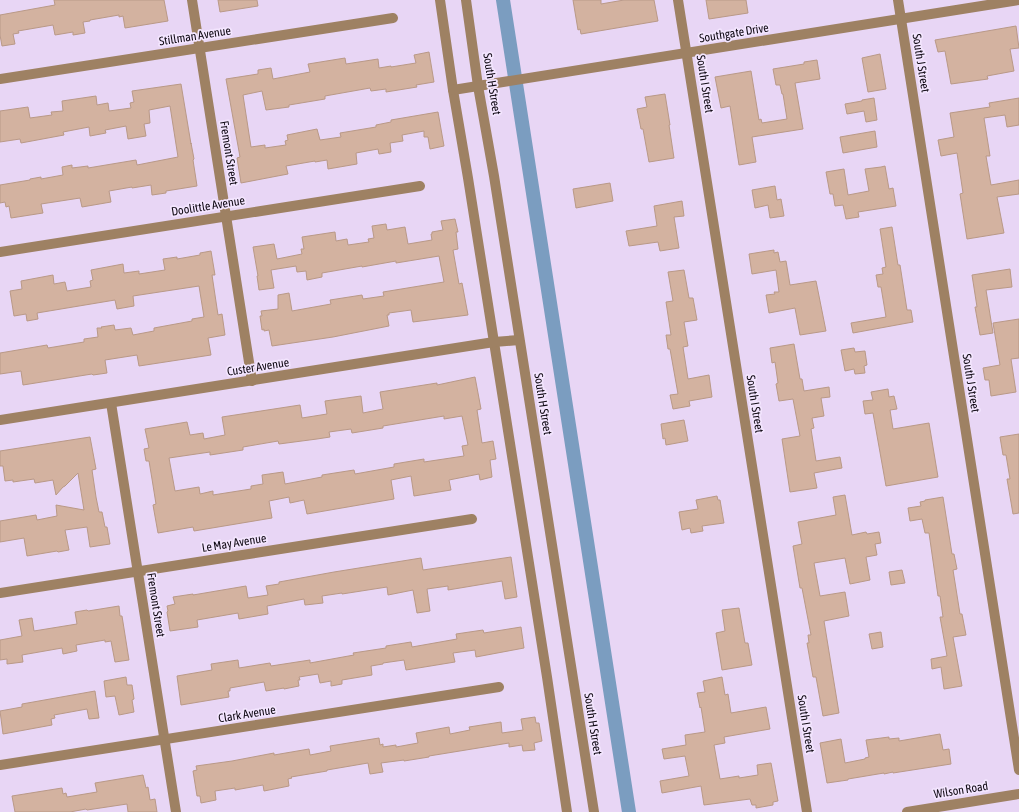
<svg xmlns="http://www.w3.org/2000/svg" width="1019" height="812" viewBox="0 0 1019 812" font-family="'Asap Condensed',sans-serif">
<rect width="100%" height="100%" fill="#e8d6f5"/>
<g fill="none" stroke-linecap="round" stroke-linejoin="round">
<polyline stroke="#7b9dc0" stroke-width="14" points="503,0 629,812"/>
</g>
<g fill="#d3b2a0" stroke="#b99987" fill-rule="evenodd">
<polygon points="54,0 164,0 168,21 125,28 123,16 119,17 119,15 90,20 90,21 83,22 85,33 73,35 73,32 55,35 53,25 18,31 19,33 13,34 15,44 2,46 0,35 0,15 55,5"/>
<polygon points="218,0 257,0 258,6 220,12"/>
<polygon points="573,0 601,0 601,4 624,0 654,0 658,21 581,34 580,29 578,30"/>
<polygon points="706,0 746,0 748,13 709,19"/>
<polygon points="1016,26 1019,48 1010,49 1014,71 987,76 988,79 951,84 945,51 938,52 935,40"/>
<polygon points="429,52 434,82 416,85 417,87 386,92 386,89 371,91 370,88 325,96 325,99 289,105 289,107 266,110 262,91 243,95 251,147 265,145 265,148 286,145 285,141 288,140 287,135 317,129 320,140 341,137 340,133 376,127 376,125 391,122 391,120 438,112 444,146 430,149 428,137 424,137 424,131 402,135 403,141 390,143 391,152 379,154 378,149 356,153 357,164 328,169 327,160 315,162 315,161 286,166 288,174 241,183 237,158 240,157 226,79 258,74 258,70 271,68 273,79 310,72 308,64 345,58 346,64 378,59 379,68 391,66 391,67 416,63 414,55"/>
<polygon points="880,54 886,89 868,92 862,58"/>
<polygon points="817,60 820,79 795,83 803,129 752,137 756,162 739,165 730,106 721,108 715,77 751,71 759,120 761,119 762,123 787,119 783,94 782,94 780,85 776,85 773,69 804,64 804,62"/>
<polygon points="181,84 191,144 191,143 194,159 193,160 197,186 166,191 166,193 152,195 151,185 132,188 132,187 109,191 111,202 82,207 80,198 41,204 43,213 11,218 9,206 6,207 5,202 0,203 0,185 30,180 30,179 41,177 41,179 63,175 62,167 72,165 72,168 88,166 88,168 136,160 137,165 178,157 170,106 149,110 150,123 144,124 146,136 128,139 126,126 105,130 106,133 90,136 89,127 63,132 64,135 21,143 20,139 0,142 0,111 28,107 30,118 52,115 51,112 63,111 62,101 96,96 97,105 108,103 109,111 131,108 130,103 134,102 132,91"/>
<polygon points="665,94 670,125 669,125 674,158 649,162 643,129 641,129 637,109 647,107 645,97"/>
<polygon points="874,98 877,120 866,122 864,111 847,114 845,104 862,101 862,100"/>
<polygon points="1019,98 1019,125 1007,127 1005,115 984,118 990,156 986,156 991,185 1019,180 1019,194 997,197 1004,233 967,239 960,194 963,193 957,153 941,156 938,140 954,137 950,113 990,107 989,103"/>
<polygon points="875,131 877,147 843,153 840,137"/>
<polygon points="881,167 885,166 889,189 893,188 896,206 858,212 859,217 846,219 843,205 835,206 833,194 830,194 826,172 844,169 848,195 869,191 865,169"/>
<polygon points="610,183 613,201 576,208 573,189"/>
<polygon points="775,186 777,200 781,199 784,216 770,218 768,205 755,208 752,190"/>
<polygon points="682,201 684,216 674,217 679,248 660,251 658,242 629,246 626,231 657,226 654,206"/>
<polygon points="455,219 458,232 456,232 458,249 453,250 459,284 462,283 468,315 413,322 411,310 389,313 389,315 387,315 389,326 333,337 272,346 269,330 264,331 264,329 262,330 260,316 262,316 261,311 278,309 278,295 289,293 292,311 331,304 330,300 362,295 363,299 384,296 383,292 444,282 439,256 396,263 396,261 362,267 362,266 322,273 322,277 307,280 306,271 297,272 296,266 271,270 274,288 259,290 257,276 258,276 253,247 274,244 277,259 302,254 301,249 304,249 302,237 335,232 336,241 347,239 348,245 369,242 368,239 374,238 372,226 386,224 387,230 405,227 408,244 432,240 431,234 432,234 432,232 443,230 441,221"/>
<polygon points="892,227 898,265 900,265 907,310 911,310 913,322 853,333 851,323 886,317 881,287 878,287 876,275 883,274 882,268 886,267 880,229"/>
<polygon points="774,250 774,253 778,252 780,262 786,261 790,285 816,281 826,331 800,335 795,308 769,313 766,295 775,294 774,292 779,292 776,270 752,274 749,254"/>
<polygon points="211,251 215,275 212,275 218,315 222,314 225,335 208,338 211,355 139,366 137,355 105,360 107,373 93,375 92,374 23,385 21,371 0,374 0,353 47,345 48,348 84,342 84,339 98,337 97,328 102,328 101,327 114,325 115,330 131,328 133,335 154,331 154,328 192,321 192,319 204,317 199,286 133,296 134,306 117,309 115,300 37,313 38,319 27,321 26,314 14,316 10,291 22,289 21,281 53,275 54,284 65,282 67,291 91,287 90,281 93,280 91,270 123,264 124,273 139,271 139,274 165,270 163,259 177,257 177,259 200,255 200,253"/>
<polygon points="1010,269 1012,287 986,290 993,333 980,335 975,307 977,307 972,275"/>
<polygon points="684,270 689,298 693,298 697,320 684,322 688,346 683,347 688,379 709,375 712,397 689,401 690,406 673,409 670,395 678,394 670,349 668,349 666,335 671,335 666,302 673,301 668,272"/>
<polygon points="1019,319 1019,358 1011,359 1016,392 991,396 989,380 985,380 983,368 1000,365 993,323"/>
<polygon points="794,344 800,379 802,379 804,391 829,387 830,397 821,398 824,416 812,418 814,428 811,429 816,461 840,457 842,468 814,473 817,488 790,492 782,439 800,436 793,399 779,401 776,384 778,383 775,362 772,363 770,348"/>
<polygon points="854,348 855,352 865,351 867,365 864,366 865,373 855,374 854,369 845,371 841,350"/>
<path d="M475 377 481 409 477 410 482 443 493 441 496 459 490 460 492 477 480 480 479 474 449 480 451 490 414 496 411 476 391 480 394 499 307 514 304 500 290 503 289 497 269 501 272 518 194 531 193 527 158 533 153 505 156 504 152 479 149 461H146L144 449 149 448 145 429 187 422 190 435 203 433 204 439 225 435 222 417 300 405 302 418 327 414 325 401 361 396 363 413 383 409 380 392 437 383V385ZM444 416V419L462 416 468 445 462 446 464 456 424 462V459L394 464V467L355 474 354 470 322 475V477L285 484 283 472 262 475 263 484 251 486V489L213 495V491L200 494 199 487 175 491 169 458 210 452V455L243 450V447L278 441 279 444 317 439 330 437 329 432 351 429 352 433 383 428V426Z"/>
<polygon points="888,389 889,397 894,396 897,409 890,410 893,429 929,423 938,477 886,486 873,413 865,414 863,401 873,400 871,392"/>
<polygon points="684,420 688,441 666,445 665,438 663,439 661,424"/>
<polygon points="1019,434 1019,513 1013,514 1007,479 1010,479 1006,455 1003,455 1000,437"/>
<polygon points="90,437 96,469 92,470 96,497 99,512 102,512 105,527 107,527 110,544 90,547 87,527 65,530 69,550 58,552 57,551 27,556 24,538 0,542 0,521 36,515 37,520 57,516 56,505 84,510 78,473 65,486 63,487 56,495 53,480 35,483 34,479 13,482 13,480 5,481 3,466 0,466 0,451"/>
<polygon points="845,495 852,535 866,532 867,534 879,532 881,543 875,544 877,555 866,557 870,580 850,584 845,558 814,563 820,596 845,592 849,616 824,621 839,713 823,716 816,677 813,677 807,643 809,643 808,635 811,635 802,588 800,588 793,546 802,544 798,522 836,515 833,497"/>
<polygon points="717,496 718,500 720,500 724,523 702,526 703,531 691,533 690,528 682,530 679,512 698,509 696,500"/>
<polygon points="943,497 952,554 954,554 957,569 953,570 960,614 962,614 966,635 953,637 962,686 944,689 941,667 932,669 931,659 947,656 940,617 943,617 940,596 938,596 929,533 925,533 922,519 910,521 908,508 921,506 920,502 925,501 925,500"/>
<polygon points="511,557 517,597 505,599 502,581 448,590 448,586 427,589 430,611 417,613 413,590 388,595 387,587 342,594 342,593 322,596 323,603 305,605 304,599 267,606 268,614 239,619 238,613 197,620 198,627 170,631 167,612 168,611 167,606 175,604 173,597 193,594 193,595 246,586 248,598 268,595 266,586 279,584 279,582 334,572 421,558 423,570"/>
<polygon points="902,570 905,583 891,585 889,572"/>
<polygon points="119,606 120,616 122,616 129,660 115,662 111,641 105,642 105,640 76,645 77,651 63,654 62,648 22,655 23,662 7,664 7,659 0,660 0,640 22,636 19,620 32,618 34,631 77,624 75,612 87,610 88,611"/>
<polygon points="739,608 745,643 748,643 752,665 722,670 716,633 725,631 722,610"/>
<polygon points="521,627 524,648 476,657 475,650 453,653 455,662 406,670 404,660 383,663 383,664 371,666 372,675 342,680 342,684 331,686 331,681 320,683 318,674 299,677 300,680 298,680 299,686 284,689 284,688 266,691 264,682 230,688 230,691 228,691 229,697 181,705 177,676 212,670 211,664 238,660 239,668 270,663 271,666 310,660 310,663 354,655 353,653 386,648 386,646 411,642 412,647 457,639 456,634 483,630 484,633"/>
<polygon points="881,632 883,647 872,649 869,634"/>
<polygon points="126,677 127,685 132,685 134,699 132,700 134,712 119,715 115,696 106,697 104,681"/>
<polygon points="722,677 725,695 728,694 731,713 766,707 770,729 724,737 725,743 714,745 720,779 739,776 739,778 758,775 757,765 771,763 778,801 773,802 773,805 756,808 756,805 752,805 750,799 704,805 701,786 662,793 660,781 689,776 685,756 664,759 662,749 686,745 685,735 705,732 701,707 700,708 697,693 705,692 703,681"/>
<polygon points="95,691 99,718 89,719 87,709 54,715 55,718 51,719 52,725 3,734 0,711 22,707 22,704"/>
<polygon points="535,717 536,723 539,723 542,741 534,743 535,750 523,751 522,745 509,747 509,743 429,756 429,757 404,761 404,760 381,763 383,772 370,774 368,763 327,770 327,771 291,777 292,778 288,779 289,786 264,791 263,785 235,790 235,788 215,791 216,800 201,803 200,796 197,796 193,771 197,770 196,766 232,761 274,753 274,755 309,749 310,755 331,751 330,746 379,738 380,745 383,744 383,747 396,745 396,747 418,743 416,733 449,727 450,734 470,730 469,727 501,722 502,733 523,730 521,719"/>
<polygon points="940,734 943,750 949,749 951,764 893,773 893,772 884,774 884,773 848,779 848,780 827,783 820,743 841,739 845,763 865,759 865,758 869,757 866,740 889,737 889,739 899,738 899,741"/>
<polygon points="143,775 146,788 148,787 150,800 155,799 157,812 128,812 127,804 87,810 86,809 70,812 15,812 12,796 62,788 63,794 66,793 67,797 97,792 95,783"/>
</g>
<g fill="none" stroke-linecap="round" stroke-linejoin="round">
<g stroke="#9e8163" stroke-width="10">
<polyline points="192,0 252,381"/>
<polyline points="440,0 453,90 468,178 547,677 567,812"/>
<polyline points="466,0 478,86 494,176 594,812"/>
<polyline points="678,0 807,812"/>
<polyline points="898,0 1019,770"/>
<polyline points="0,79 393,18"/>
<polyline points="453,90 1019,0"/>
<polyline points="0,252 420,186"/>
<polyline points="111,403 176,812"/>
<polyline points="0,420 494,342 519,340"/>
<polyline points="0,593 472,519"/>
<polyline points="0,765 499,687"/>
<polyline points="907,812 1019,794"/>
</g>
</g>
<g text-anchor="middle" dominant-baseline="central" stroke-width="3.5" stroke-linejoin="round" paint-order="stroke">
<g font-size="12" fill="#0e0812" stroke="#f3e5fe">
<text transform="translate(734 33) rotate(-9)">Southgate Drive</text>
<text transform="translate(195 36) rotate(-9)">Stillman Avenue</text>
<text transform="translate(921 63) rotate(81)">South J Street</text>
<text transform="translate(492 84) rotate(81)">South H Street</text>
<text transform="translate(705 84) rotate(81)">South I Street</text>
<text transform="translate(229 153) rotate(81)">Fremont Street</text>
<text transform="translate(208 206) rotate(-9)">Doolittle Avenue</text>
<text transform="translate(258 367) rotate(-9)">Custer Avenue</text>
<text transform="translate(971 383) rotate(81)">South J Street</text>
<text transform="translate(543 404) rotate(81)">South H Street</text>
<text transform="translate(755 404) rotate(81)">South I Street</text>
<text transform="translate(234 543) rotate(-9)">Le May Avenue</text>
<text transform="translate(156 605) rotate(81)">Fremont Street</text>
<text transform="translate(247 714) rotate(-9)">Clark Avenue</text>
<text transform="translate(593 724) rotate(81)">South H Street</text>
<text transform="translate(806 724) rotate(81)">South I Street</text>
<text transform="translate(961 790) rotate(-9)">Wilson Road</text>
</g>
</g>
</svg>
